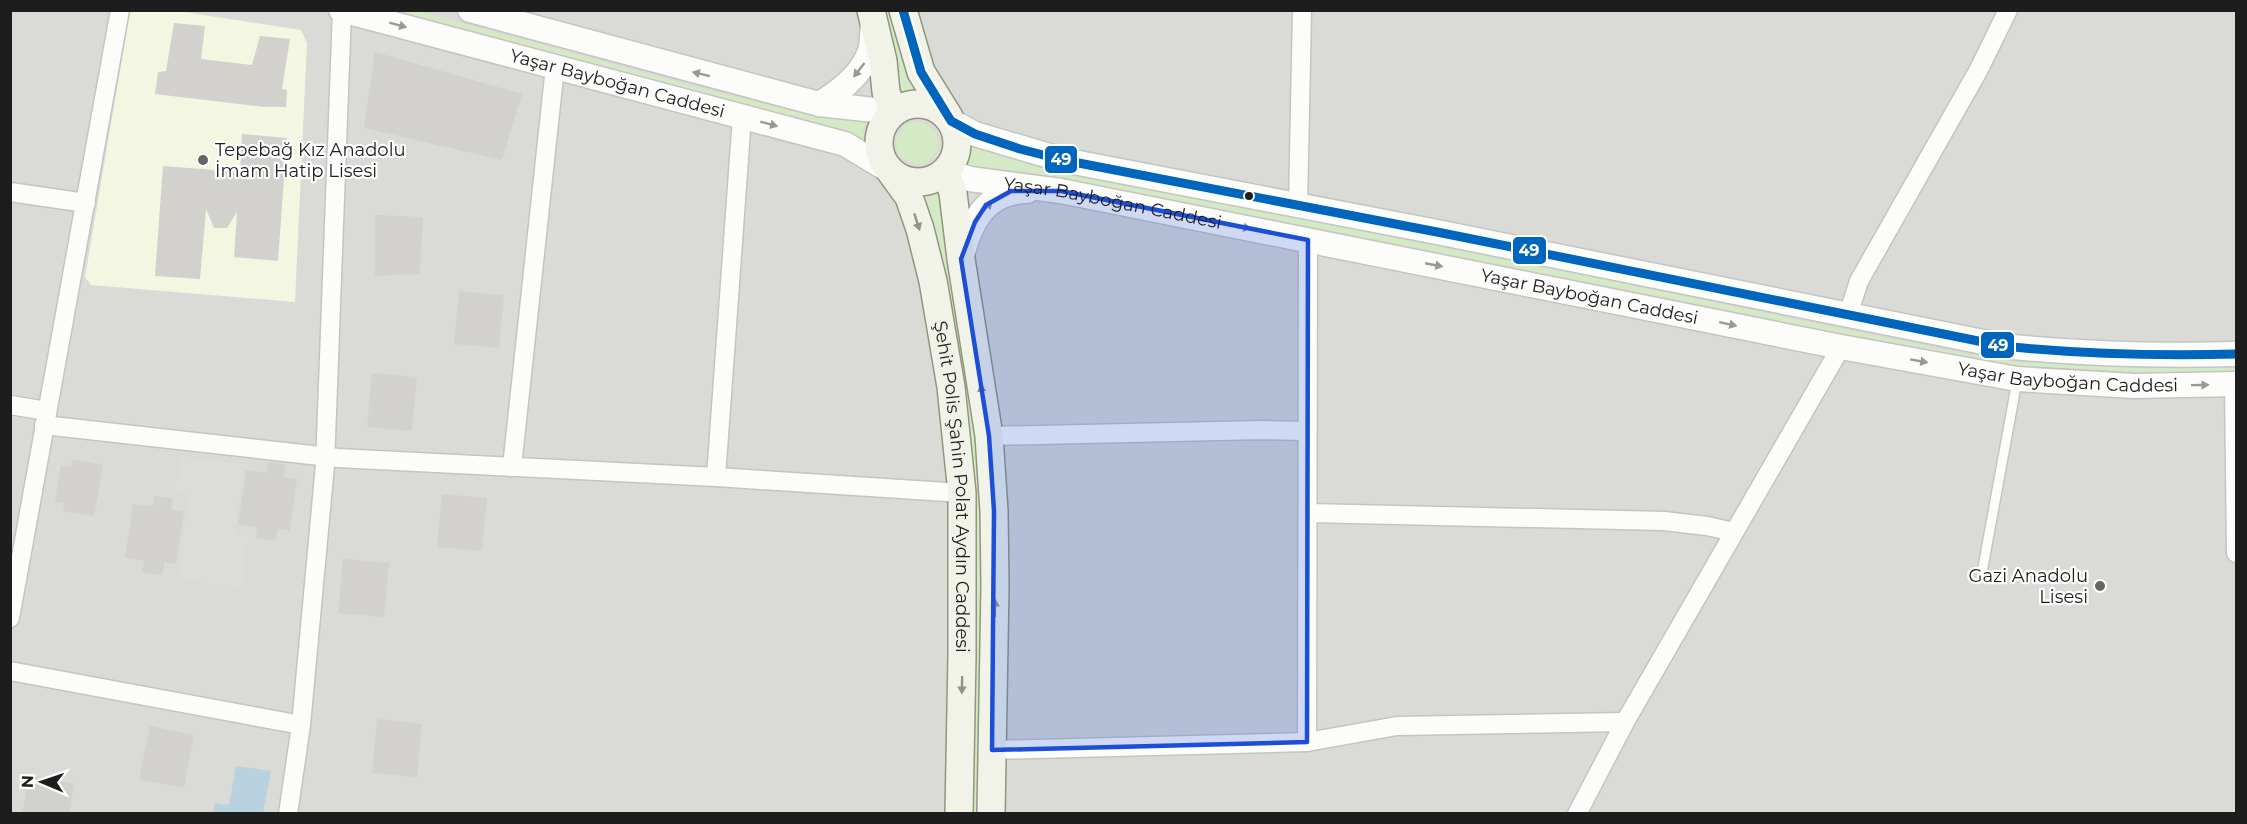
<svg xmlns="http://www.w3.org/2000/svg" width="2247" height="824" viewBox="0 0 2247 824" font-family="Montserrat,sans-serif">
<rect width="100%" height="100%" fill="#ebebe6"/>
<rect fill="#dadad7" x="11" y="11" width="2225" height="802"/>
<polygon fill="#f3f6e0" points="130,11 178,11 301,30 307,43 295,302 91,285 85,277"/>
<g fill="#d3eac4">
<polygon points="401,11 418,11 696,87 822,118 868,120 863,130 864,141 821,123 694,92"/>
<polygon points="884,11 888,11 901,58 916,93 897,94"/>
<circle cx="917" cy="143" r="21"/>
<polygon points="969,144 1035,166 1499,258 1944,350 2016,362 2160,368 2236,367 2236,372 2159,373 2015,366 1943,355 1742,313 1176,200 1034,173 967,165"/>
<polygon points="941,191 972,415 979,481 981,543 977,813 972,813 977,543 974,481 968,416 947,278 935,235 920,195"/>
</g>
<polygon fill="#dcdcd9" points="180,456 243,464 234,534 248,536 241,587 179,579 189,493 176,491"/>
<polygon fill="#b8d2e0" points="236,766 271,771 263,813 213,813 215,803 229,805"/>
<g fill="#d2d1cd">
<polygon points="174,23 205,26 201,59 252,65 260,36 290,39 282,89 287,90 286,107 264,107 155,94 158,72 166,71"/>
<polygon points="375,52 522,94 502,160 364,128"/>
<polygon points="242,134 287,138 278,261 234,257 237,212 227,228 214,228 206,209 200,279 155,276 163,166 240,172"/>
<polygon points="375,215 423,217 420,274 375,276"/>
<polygon points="459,291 504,295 499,348 454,344"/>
<polygon points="372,373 417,377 412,431 367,427"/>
<polygon points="72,459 103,465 94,516 63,511 64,503 55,502 61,465 71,467"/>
<polygon points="268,462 286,465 284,477 297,479 290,531 278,529 276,541 256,538 257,527 238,525 246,470 266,473"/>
<polygon points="442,494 487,498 482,551 437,547"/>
<polygon points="154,496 173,498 171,510 184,512 176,564 164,562 163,575 142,572 144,561 125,558 133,504 153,506"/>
<polygon points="343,559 389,563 384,617 338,613"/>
<polygon points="377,719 422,724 417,777 372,773"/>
<polygon points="150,726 194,735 184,788 139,779"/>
<polygon points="30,775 74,784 69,814 22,814"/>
</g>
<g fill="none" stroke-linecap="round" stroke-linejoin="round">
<g stroke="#c4c4c2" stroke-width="12">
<polyline id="service" points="1983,567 2017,381"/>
</g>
<g stroke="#c4c4c2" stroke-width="21">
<g id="minor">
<polyline points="10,192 86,203"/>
<polyline points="1298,207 1302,10"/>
<polyline points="1848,315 1859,281 1978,71 2008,10"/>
<polyline points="2234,385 2236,553"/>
<polyline points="10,405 47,411"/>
<polyline points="44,425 338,458 716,477 962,493"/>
<polyline points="989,436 1263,430 1306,431"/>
<polyline points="512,467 555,67"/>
<polyline points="716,477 742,117"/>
<polyline points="1308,513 1664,521 1707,526 1734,532"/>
<polyline points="10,618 120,10"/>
<polyline points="10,671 301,725"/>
<polyline points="1307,742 1308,240"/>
<polyline points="992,750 1307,742 1397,726 1625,722"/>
<polyline points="288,814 301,725 325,465 342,11"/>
<polyline points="1577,814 1625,722 1841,347"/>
</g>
</g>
<g stroke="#c4c4c2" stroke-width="27">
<g id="tertiary">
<path id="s1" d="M341 10 845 144 890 171"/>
<polyline points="470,10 819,104 893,112"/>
<path d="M819 104C841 91 864 73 871 48 872 40 872 31 873 23"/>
<path d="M951 121 975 134 1063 160 1437 232 2003 346C2080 354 2159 356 2236 354"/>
<path id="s2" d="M946 171 970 179 1061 191 1841 347 2017 379 2134 386 2236 384"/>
<path d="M961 259C970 223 985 191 1027 191"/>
</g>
</g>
<g stroke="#91967e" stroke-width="30">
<g id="secondary">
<polyline points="871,10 883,61 886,92 893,112"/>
<polyline points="903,10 921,72 949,117"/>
<circle cx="918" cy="143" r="39"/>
<path id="s3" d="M890 171 909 197 920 229 933 281 951 387 962 493V655L959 814"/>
<polyline points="946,171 953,193 961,259 989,436 994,511 995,586 991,814"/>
</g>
</g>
<use href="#service" stroke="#fcfcfb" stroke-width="9"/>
<use href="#minor" stroke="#fcfcfb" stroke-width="18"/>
<use href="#tertiary" stroke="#fcfcfb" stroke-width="24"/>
<use href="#secondary" stroke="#f1f3e9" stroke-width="27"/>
<g stroke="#fff" stroke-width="14">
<path id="bus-1" d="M903 10 921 72 951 121 975 134 1020 149 1063 160 1437 232 2003 346C2080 354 2159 356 2236 354"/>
</g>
<use href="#bus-1" stroke="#0065bd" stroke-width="9"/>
</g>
<defs><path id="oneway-solid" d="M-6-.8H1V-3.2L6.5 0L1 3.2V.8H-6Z" transform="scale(1.5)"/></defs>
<g fill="#989897">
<use href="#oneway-solid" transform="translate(398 25) rotate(15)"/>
<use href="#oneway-solid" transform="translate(859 70) rotate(128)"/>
<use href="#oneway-solid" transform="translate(701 74) rotate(-166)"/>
<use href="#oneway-solid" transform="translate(769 124) rotate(15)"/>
<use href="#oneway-solid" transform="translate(986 208) rotate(-46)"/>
<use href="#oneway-solid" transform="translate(1242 227) rotate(11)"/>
<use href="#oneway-solid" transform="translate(1434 265) rotate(11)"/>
<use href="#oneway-solid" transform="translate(1728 324) rotate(12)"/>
<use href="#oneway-solid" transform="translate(1919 361) rotate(10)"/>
<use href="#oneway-solid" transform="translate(2200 385) rotate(-1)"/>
</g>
<g fill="#92938d">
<use href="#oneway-solid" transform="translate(917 222) rotate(72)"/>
<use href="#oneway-solid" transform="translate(982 393) rotate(-99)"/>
<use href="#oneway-solid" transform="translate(995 608) rotate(-89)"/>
<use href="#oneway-solid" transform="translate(962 685) rotate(91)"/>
</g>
<path fill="#1d4ed8" fill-opacity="0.2" stroke="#1d4ed8" stroke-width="4.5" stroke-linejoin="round" d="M1011 191H1061L1308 240 1307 742 992 750 994 511 989 436 961 259 975 222 986 205Z"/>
<g fill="#656563" stroke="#fff" stroke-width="2">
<circle cx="203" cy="160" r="6"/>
<circle cx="2100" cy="586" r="6"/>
</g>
<circle fill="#1d1d1d" stroke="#fff" stroke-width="2" cx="1249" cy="196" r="5"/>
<g text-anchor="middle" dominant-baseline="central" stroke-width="4.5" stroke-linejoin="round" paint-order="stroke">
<g font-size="18" fill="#1d1d1d" stroke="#fff">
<text stroke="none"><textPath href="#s1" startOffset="286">Yaşar Bayboğan Caddesi</textPath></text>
<text stroke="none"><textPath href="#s2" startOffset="170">Yaşar Bayboğan Caddesi</textPath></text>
<text stroke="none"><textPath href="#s2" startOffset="656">Yaşar Bayboğan Caddesi</textPath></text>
<text stroke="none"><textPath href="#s2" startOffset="1142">Yaşar Bayboğan Caddesi</textPath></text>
<text stroke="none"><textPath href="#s3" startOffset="327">Şehit Polis Şahin Polat Aydın Caddesi</textPath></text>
</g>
<g font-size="18" fill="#1d1d1d" stroke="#fff" text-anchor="start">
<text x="215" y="150">Tepebağ Kız Anadolu<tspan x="215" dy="21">İmam Hatip Lisesi</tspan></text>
<text x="2088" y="576" text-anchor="end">Gazi Anadolu<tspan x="2088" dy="21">Lisesi</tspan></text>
</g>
</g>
<g stroke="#fff" stroke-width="2">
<rect x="1044" y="145" width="34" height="29" rx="6" fill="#0065bd"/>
<rect x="1512" y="236" width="35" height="29" rx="6" fill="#0065bd"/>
<rect x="1980" y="331" width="35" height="28" rx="6" fill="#0065bd"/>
</g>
<g font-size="16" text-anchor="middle" font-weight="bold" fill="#fff">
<text x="1061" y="165">49</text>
<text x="1529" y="256">49</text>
<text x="1998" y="351">49</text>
</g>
<rect width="2247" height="824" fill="none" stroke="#1d1d1d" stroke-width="24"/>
<g transform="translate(42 782) rotate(272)" stroke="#ffffff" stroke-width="4.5" paint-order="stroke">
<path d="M0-4.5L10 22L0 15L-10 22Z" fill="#1d1d1d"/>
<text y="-9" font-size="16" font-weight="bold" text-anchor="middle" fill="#1d1d1d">N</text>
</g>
</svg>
